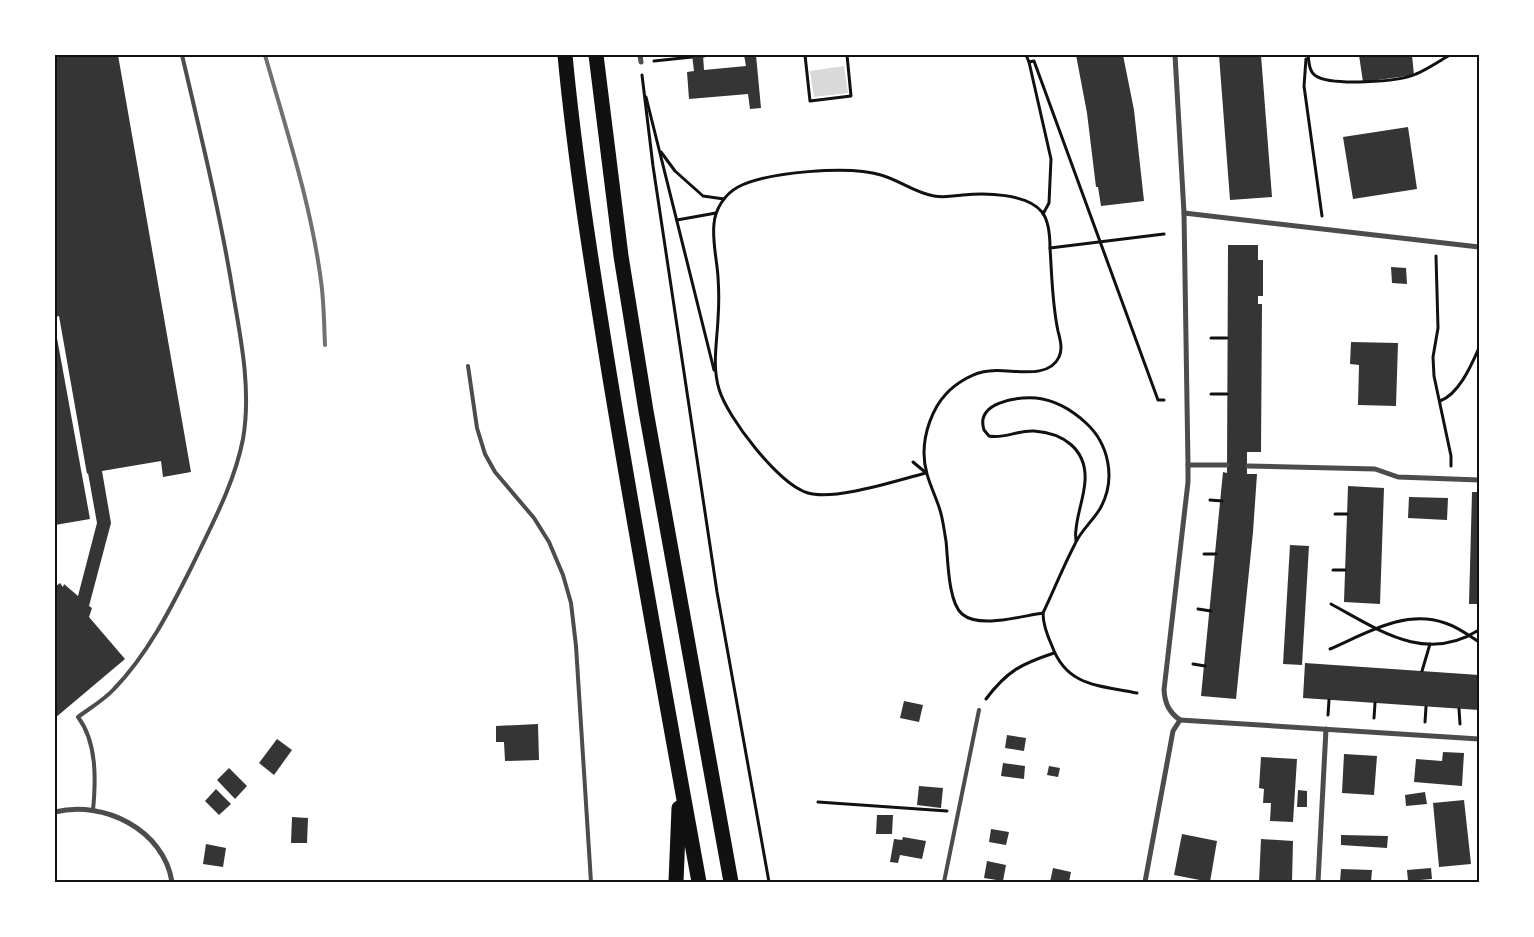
<svg xmlns="http://www.w3.org/2000/svg" width="1534" height="937" viewBox="0 0 1534 937" font-family="'IBM Plex Sans',sans-serif">
<rect width="100%" height="100%" fill="#fff"/>
<polygon fill="#d9d9d9" points="844,66 848,93 814,97 810,71"/>
<g fill="#353535">
<polygon points="55,55 118,55 191,472 163,477 161,461 102,471 111,523 89,606 92,608 89,617 125,659 55,718 55,587 60,583 63,587 64,584 78,596 97,523 88,473 87,474 59,316 55,317"/>
<polygon points="692,55 703,55 704,70 746,66 744,55 756,55 761,108 750,109 748,94 689,99 687,72 694,71"/>
<polygon points="1076,55 1123,55 1134,110 1144,201 1101,206 1098,187 1096,187 1087,113"/>
<polygon points="1219,55 1261,55 1272,197 1230,200"/>
<polygon points="1359,55 1412,55 1414,75 1363,82"/>
<polygon points="1408,127 1417,189 1353,199 1343,137"/>
<polygon points="1228,245 1258,245 1258,260 1263,260 1263,296 1258,296 1258,304 1262,304 1261,452 1247,452 1247,474 1257,474 1253,532 1236,699 1201,696 1223,472 1227,473"/>
<polygon points="1391,267 1406,268 1407,284 1392,283"/>
<polygon points="55,327 90,519 55,525"/>
<polygon points="1351,342 1398,343 1396,406 1358,405 1359,365 1350,364"/>
<polygon points="1348,486 1384,488 1380,604 1344,602"/>
<polygon points="1472,492 1479,492 1479,604 1469,604"/>
<polygon points="1409,497 1448,498 1447,520 1408,518"/>
<polygon points="1290,545 1309,546 1302,665 1283,664"/>
<polygon points="1305,663 1479,675 1479,710 1303,698"/>
<polygon points="904,701 923,705 919,722 900,718"/>
<polygon points="538,724 539,760 505,761 504,742 496,742 496,726"/>
<polygon points="1007,735 1026,738 1024,751 1005,748"/>
<polygon points="277,739 292,750 274,775 259,763"/>
<polygon points="1443,752 1464,753 1462,786 1414,782 1416,759 1442,761"/>
<polygon points="1344,754 1377,756 1374,795 1342,793"/>
<polygon points="1261,757 1297,759 1293,822 1270,821 1271,803 1263,803 1264,789 1259,788"/>
<polygon points="1003,763 1025,766 1024,779 1001,776"/>
<polygon points="1049,766 1060,768 1058,777 1047,775"/>
<polygon points="229,768 247,786 235,799 217,780"/>
<polygon points="919,786 943,788 941,808 917,805"/>
<polygon points="216,789 231,804 219,815 205,801"/>
<polygon points="1298,790 1307,791 1307,807 1297,807"/>
<polygon points="1425,792 1427,804 1406,806 1405,795"/>
<polygon points="1464,800 1471,864 1439,867 1433,803"/>
<polygon points="877,815 893,815 892,834 876,834"/>
<polygon points="292,817 308,818 307,843 291,843"/>
<polygon points="991,829 1009,832 1006,845 989,842"/>
<polygon points="1182,834 1217,841 1210,882 1174,875"/>
<polygon points="1341,835 1388,836 1387,848 1341,845"/>
<polygon points="903,837 926,841 922,859 900,855 898,863 890,862 894,839 902,840"/>
<polygon points="1261,839 1293,841 1292,882 1259,882"/>
<polygon points="206,844 226,848 223,867 203,864"/>
<polygon points="987,861 1006,865 1003,881 984,878"/>
<polygon points="1053,868 1071,872 1069,882 1050,882"/>
<polygon points="1431,868 1432,879 1408,881 1407,870"/>
<polygon points="1341,869 1372,870 1371,882 1340,882"/>
</g>
<g fill="none" stroke-linecap="round" stroke-linejoin="round">
<g stroke="#111" stroke-width="3">
<polyline points="805,55 810,101 851,96 847,55"/>
<polyline points="1026,55 1029,62 1051,159 1049,203 1043,214"/>
<path d="M1308 55C1309 62 1309 72 1316 76 1331 86 1399 82 1416 74 1428 69 1439 61 1450 55"/>
<polyline points="703,56 709,55"/>
<polyline points="1306,59 1304,86 1322,216"/>
<polyline points="654,61 692,57"/>
<polyline points="1029,62 1034,61 1158,400 1164,400"/>
<polyline points="642,75 653,166 717,592 769,882"/>
<polyline points="646,97 714,370"/>
<polyline points="661,152 675,171 703,196 724,199"/>
<polyline points="677,220 716,213"/>
<polyline points="1436,256 1438,328 1433,357 1434,376 1451,456 1451,466"/>
<polyline points="1211,338 1227,338"/>
<polyline points="1211,394 1227,394"/>
<path d="M1440 401C1459 394 1471 366 1479 348"/>
<polyline points="913,462 925,472"/>
<path d="M926 473C898 480 835 501 808 493 779 485 727 417 719 389 712 366 717 342 718 319 719 305 719 291 718 277 717 260 712 241 714 224 715 209 725 194 738 187 767 172 849 165 881 175 899 180 915 193 934 196 944 198 954 196 963 195 985 193 1027 193 1042 212 1049 221 1050 237 1050 248"/>
<polyline points="1210,500 1222,501"/>
<polyline points="1335,514 1347,514"/>
<path d="M1076 542C1076 538 1075 534 1076 530 1077 514 1084 498 1085 481 1087 449 1063 433 1034 431 1018 430 1004 439 989 436L984 430C975 402 1017 397 1036 398 1055 400 1072 410 1086 423 1109 444 1116 479 1101 507 1094 520 1081 530 1075 544 1063 567 1054 590 1043 613 1021 616 980 629 962 614 948 602 948 559 946 541 944 530 943 518 939 507 933 489 924 474 924 453 924 433 932 409 946 394 956 383 974 372 989 371 1010 368 1048 381 1059 357 1063 349 1060 339 1058 331 1052 303 1052 276 1050 248L1164 234"/>
<polyline points="1204,554 1216,554"/>
<polyline points="1333,570 1345,570"/>
<path d="M1331 604C1379 630 1425 664 1479 630"/>
<polyline points="1198,609 1211,611"/>
<path d="M1043 613C1043 625 1047 635 1052 646 1067 687 1099 685 1137 693"/>
<path d="M1330 649C1367 633 1405 609 1445 623 1458 627 1468 635 1479 642"/>
<polyline points="1193,664 1205,666"/>
<polyline points="1422,671 1430,644"/>
<path d="M986 699C1007 671 1021 664 1054 653"/>
<polyline points="1459,709 1460,724"/>
<polyline points="1328,715 1329,700"/>
<polyline points="1374,718 1375,703"/>
<polyline points="1425,722 1426,707"/>
<polyline points="818,802 947,811"/>
</g>
<g stroke="#4c4c4c" stroke-width="4">
<polyline points="468,366 477,428 485,454 495,472 534,518 549,542 563,575 571,603 576,646 591,882"/>
<path d="M93 810C96 780 97 742 78 717 90 708 104 700 114 689 147 655 170 610 191 568 211 526 234 485 243 439 251 393 242 344 234 299 221 217 201 136 182 55"/>
<polyline points="944,882 979,710"/>
</g>
<g stroke="#4c4c4c" stroke-width="5">
<polyline points="640,55 641,62"/>
<path d="M1175 55 1184 213 1188 465V482L1164 690C1165 704 1169 712 1180 720"/>
<polyline points="1184,213 1479,247"/>
<polyline points="1188,465 1227,465"/>
<polyline points="1248,466 1375,469 1398,477 1479,480"/>
<polyline points="1180,720 1479,739"/>
<path d="M55 812C104 800 164 830 172 882"/>
<polyline points="1145,882 1173,731 1180,720"/>
<polyline points="1318,882 1326,729"/>
</g>
<g stroke="#111" stroke-width="15">
<path d="M565 55C575 161 592 267 609 372 637 542 668 712 699 882"/>
<polyline points="596,55 621,256 646,411 731,882"/>
<polyline points="676,882 679,808"/>
</g>
<path stroke="#707070" stroke-width="4" d="M265 55C286 129 311 204 321 281 324 302 324 324 325 345"/>
</g>
<rect width="1534" height="937" fill="none" stroke="#ffffff" stroke-width="112"/>
<rect x="56" y="56" width="1422" height="825" fill="none" stroke="#111" stroke-width="2"/>
</svg>
